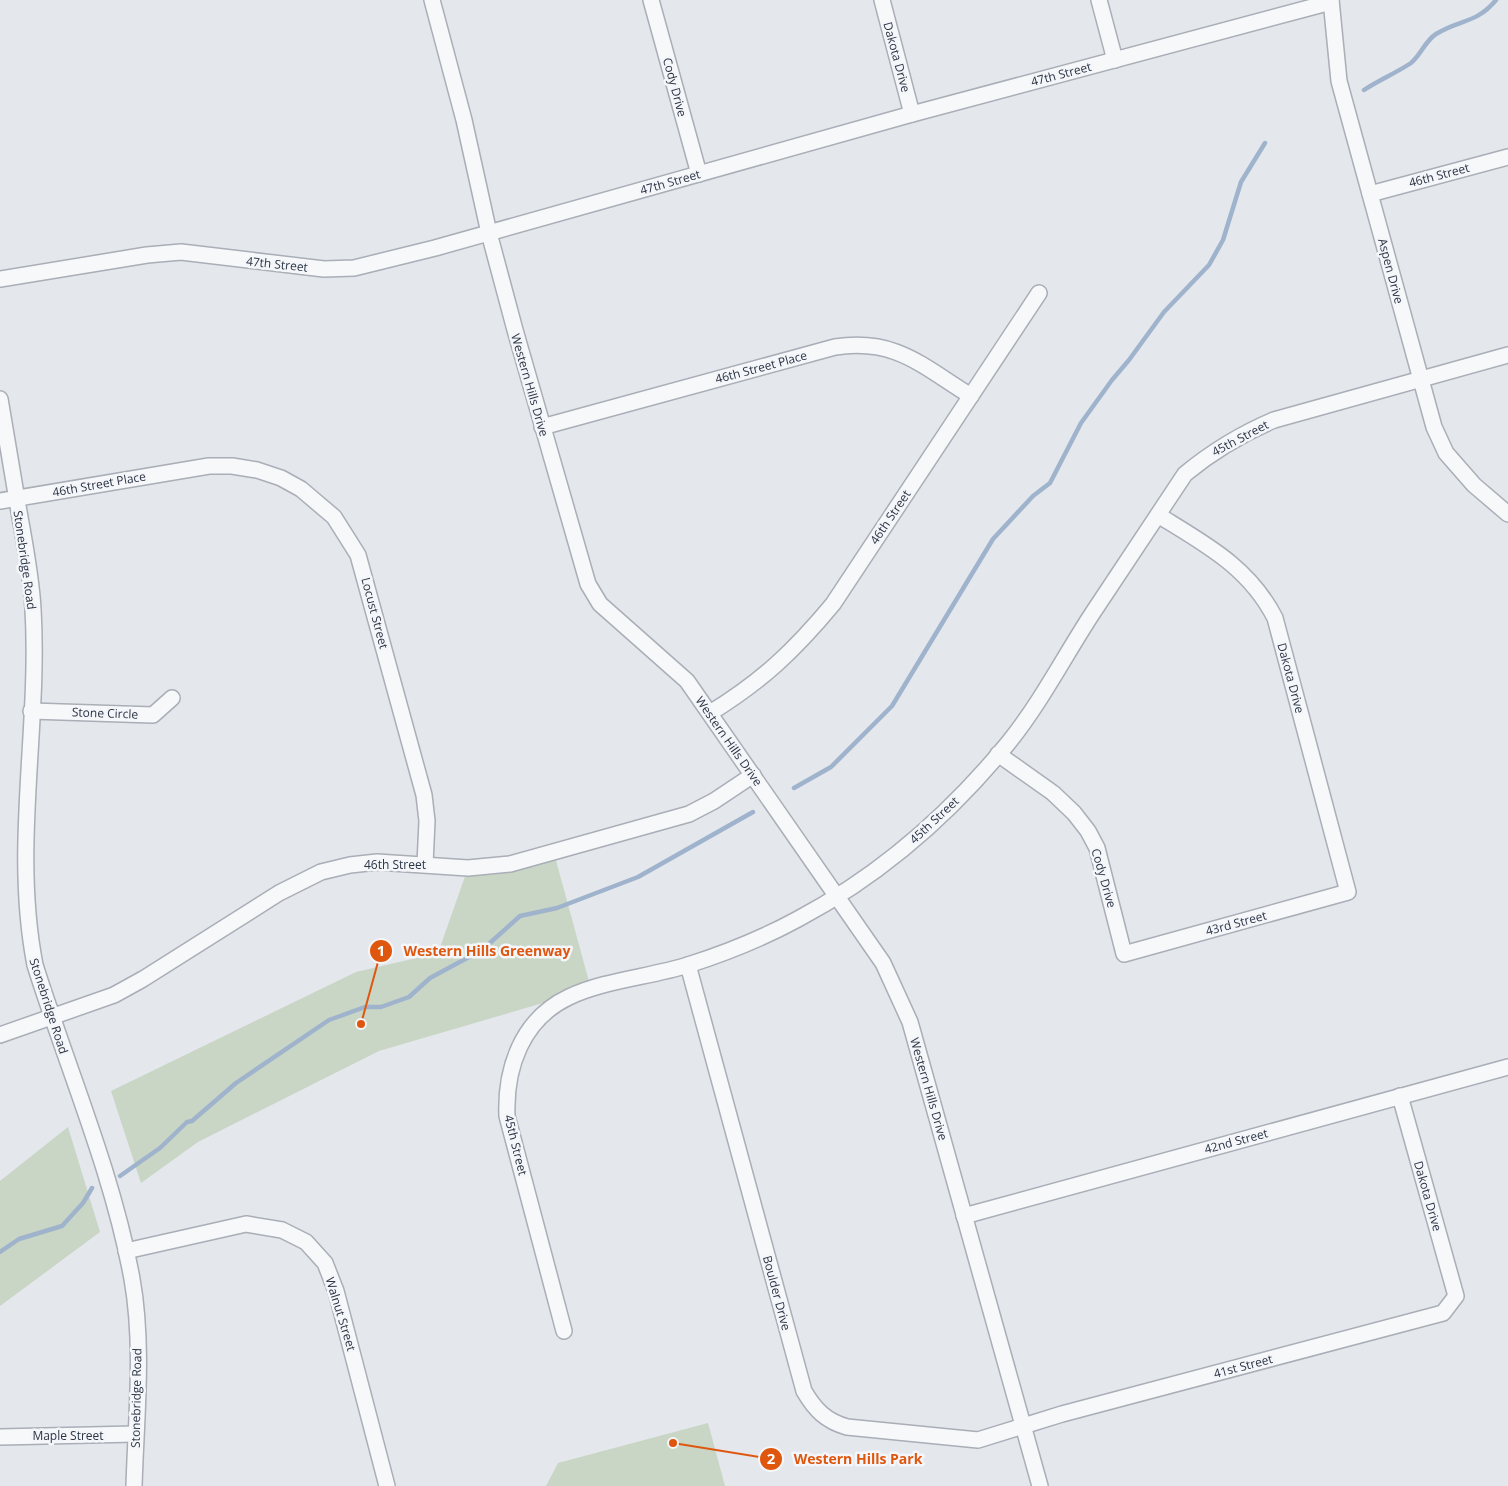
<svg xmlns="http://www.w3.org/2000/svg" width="1508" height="1486" viewBox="0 0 1508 1486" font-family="'Open Sans',sans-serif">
<rect width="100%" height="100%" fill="#e4e7ec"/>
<g fill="#c9d6c5">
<polygon points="554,853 591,989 379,1051 198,1142 141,1183 111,1091 356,972 438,953 468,868"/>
<polygon points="68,1127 100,1232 0,1306 0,1181"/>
<polygon points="708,1423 725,1486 546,1486 558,1463"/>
</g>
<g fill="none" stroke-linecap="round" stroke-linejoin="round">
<g stroke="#9fb4cc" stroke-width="4.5">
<path d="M1364 90C1379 80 1396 73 1411 63 1421 55 1425 41 1436 34 1460 19 1476 24 1496 0"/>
<polyline points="794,788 831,767 892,706 993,539 1033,496 1050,483 1081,423 1112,380 1129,360 1164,312 1209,265 1223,240 1241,182 1265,143"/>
<polyline points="120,1176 160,1148 187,1122 192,1121 236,1083 329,1020 365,1007 381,1007 409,997 430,978 482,950 520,916 557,908 638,877 753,812"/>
<polyline points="0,1252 19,1239 62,1226 83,1203 92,1188"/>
</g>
<g stroke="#a9aeb7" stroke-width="18">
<g id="minor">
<polyline points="432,0 464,120 489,233 515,330 588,584 600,604 687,681 883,963 910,1022 1040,1486"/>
<polyline points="651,0 699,174"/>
<polyline points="882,0 912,114"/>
<polyline points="1099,0 1115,60"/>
<polyline points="1331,0 1339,81 1434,427 1446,453 1474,485 1508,514"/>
<polyline points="1370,194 1508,157"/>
<polyline points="0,279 147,255 181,252 324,269 354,268 435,248 912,114 1331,2"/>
<path d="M0 399C6 433 11 466 17 500 23 536 31 572 33 609 40 728 12 847 35 965 67 1067 113 1173 132 1279 144 1346 136 1418 134 1486"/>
<path d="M542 427 835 347C896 338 922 366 971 396"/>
<polyline points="0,501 209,466 232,466 257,470 281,478 301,489 334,517 358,555 424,795 427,821 425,864"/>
<polyline points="31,711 153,715 172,698"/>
<path d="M710 713C762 681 794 651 833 604L1039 293"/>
<path d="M998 754 1053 793 1074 813 1088 831 1097 848 1124 954 1348 892 1275 618C1249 567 1205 544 1158 515"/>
<path d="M688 965 804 1391C815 1410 826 1421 847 1427L978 1440 1062 1414 1443 1313 1456 1296 1400 1096"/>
<polyline points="0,1035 114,995 143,979 279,893 321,872 350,865 377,862 468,868 510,864 689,814 714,801 753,775"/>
<polyline points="964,1216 1508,1067"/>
<polyline points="126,1251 246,1224 282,1230 306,1242 325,1263 336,1291 387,1486"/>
<path d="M564 1331 507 1116C505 1068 522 1019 569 997 605 980 650 977 688 965 726 953 763 938 798 919 879 876 951 813 1009 742 1041 702 1064 657 1092 614 1123 567 1154 520 1185 474 1213 451 1241 434 1274 420L1508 355"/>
<polyline points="0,1437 135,1434"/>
</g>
</g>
<use href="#minor" stroke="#f7f8fa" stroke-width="15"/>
</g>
<g text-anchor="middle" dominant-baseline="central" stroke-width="5" stroke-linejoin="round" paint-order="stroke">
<g font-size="12" fill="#2b3445" stroke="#f4f6f9">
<text transform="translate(897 57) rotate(75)">Dakota Drive</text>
<text transform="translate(1061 74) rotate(-15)">47th Street</text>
<text transform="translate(675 87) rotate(75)">Cody Drive</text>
<text transform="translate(1439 175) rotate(-15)">46th Street</text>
<text transform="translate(670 182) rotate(-16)">47th Street</text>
<text transform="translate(277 264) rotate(6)">47th Street</text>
<text transform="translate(1391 271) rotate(75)">Aspen Drive</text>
<text transform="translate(761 367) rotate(-15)">46th Street Place</text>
<text transform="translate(530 385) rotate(74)">Western Hills Drive</text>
<text transform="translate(1240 438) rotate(-28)">45th Street</text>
<text transform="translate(99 484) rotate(-10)">46th Street Place</text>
<text transform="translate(890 517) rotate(-56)">46th Street</text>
<text transform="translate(25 560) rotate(82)">Stonebridge Road</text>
<text transform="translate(375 613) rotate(75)">Locust Street</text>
<text transform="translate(1291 678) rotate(75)">Dakota Drive</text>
<text transform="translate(105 713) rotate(2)">Stone Circle</text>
<text transform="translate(729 741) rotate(55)">Western Hills Drive</text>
<text transform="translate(934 820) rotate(-43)">45th Street</text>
<text x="395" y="864">46th Street</text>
<text transform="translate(1104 878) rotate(74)">Cody Drive</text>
<text transform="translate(1236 923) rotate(-15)">43rd Street</text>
<text transform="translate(49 1006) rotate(72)">Stonebridge Road</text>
<text transform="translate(929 1089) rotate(74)">Western Hills Drive</text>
<text transform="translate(1236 1141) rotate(-15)">42nd Street</text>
<text transform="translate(516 1145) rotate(76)">45th Street</text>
<text transform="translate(1428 1196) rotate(74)">Dakota Drive</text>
<text transform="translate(777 1293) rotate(75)">Boulder Drive</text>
<text transform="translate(341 1314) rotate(73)">Walnut Street</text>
<text transform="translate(1243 1366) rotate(-15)">41st Street</text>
<text transform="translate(136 1398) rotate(-89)">Stonebridge Road</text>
<text x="68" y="1435">Maple Street</text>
</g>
</g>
<path fill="none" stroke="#df570f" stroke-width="2" d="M361 1024L381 951M673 1443L771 1459"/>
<g fill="#df570f" stroke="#f4f6f9" stroke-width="2">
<circle cx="361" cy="1024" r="5"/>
<circle cx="673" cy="1443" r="5"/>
<circle cx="381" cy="951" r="12"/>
<circle cx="771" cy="1459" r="12"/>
</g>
<g font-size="15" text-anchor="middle" font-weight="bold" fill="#fff">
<text x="381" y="956">1</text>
<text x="771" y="1464">2</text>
</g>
<g font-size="14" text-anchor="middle" font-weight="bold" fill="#df570f" stroke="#f4f6f9" stroke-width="5" stroke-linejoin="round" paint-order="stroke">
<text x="487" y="956">Western Hills Greenway</text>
<text x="858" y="1464">Western Hills Park</text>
</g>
</svg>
